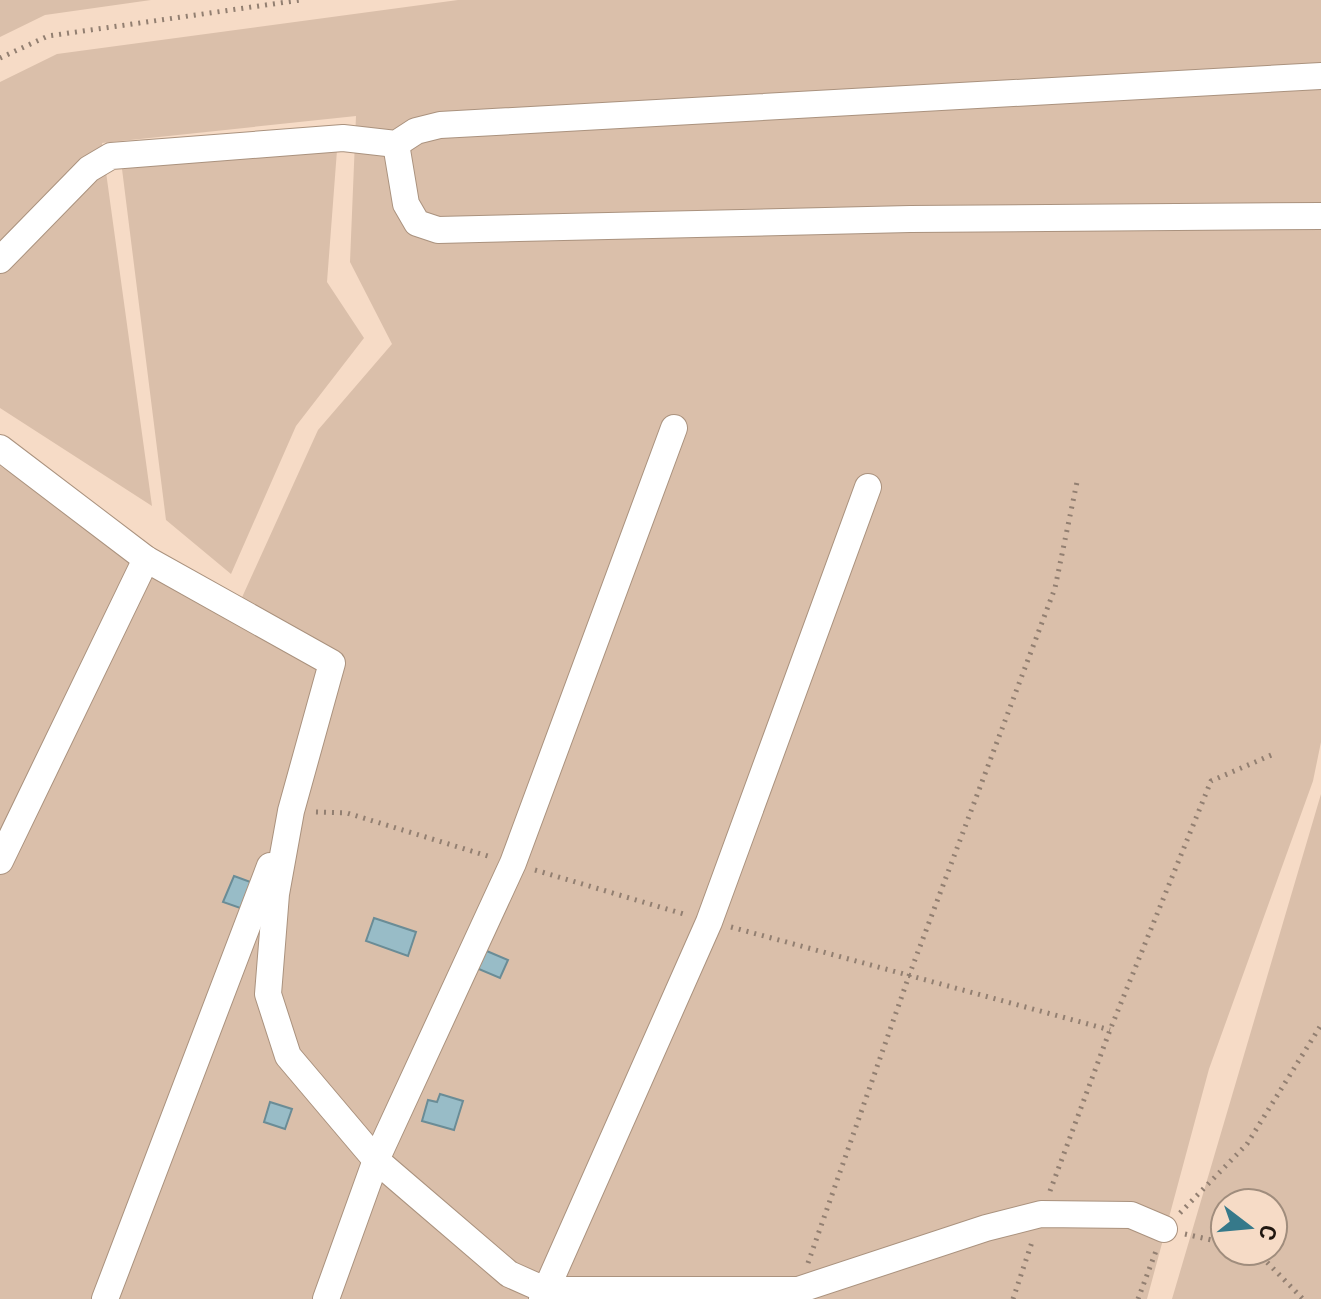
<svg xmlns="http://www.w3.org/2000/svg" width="1321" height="1299" viewBox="0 0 1321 1299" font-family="Roboto,sans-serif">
<rect width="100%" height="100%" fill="#f6dbc6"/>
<g fill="#dabfaa" fill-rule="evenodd">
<polygon points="0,0 151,0 45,15 0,37"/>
<polygon points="458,0 1321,0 1321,742 1313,781 1209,1069 1147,1299 0,1299 0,466 234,615 318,430 392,344 350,262 356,116 102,143 152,506 0,408 0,82 57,54"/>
<polygon points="338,137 327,282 364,338 296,426 231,574 166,520 120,153"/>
<path d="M1321 794V1299H1172ZM1225 1203H1273V1251H1225Z"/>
</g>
<g fill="#98bcc7" stroke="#6a8c96" stroke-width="2">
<polygon points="234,876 256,884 246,910 223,902"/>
<polygon points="374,918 416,932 408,956 366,941"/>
<polygon points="482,949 508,960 500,978 474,967"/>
<polygon points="440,1094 463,1101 454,1130 422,1121 428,1100 437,1102"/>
<polygon points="270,1102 292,1109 285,1129 264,1122"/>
</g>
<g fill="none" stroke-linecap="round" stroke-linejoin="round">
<g stroke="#aa927e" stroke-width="28">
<g id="minor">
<polyline points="396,144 406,204 417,223 438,230 910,219 1321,216"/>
<polyline points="0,260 89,169 111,156 343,138 396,144 416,131 440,125 1321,76"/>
<polyline points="0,448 146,559 332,663 291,811 276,894 268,994 288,1056 376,1160 509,1274 545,1290 798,1290 986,1228 1041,1214 1131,1215 1164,1229"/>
<polyline points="0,861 146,559"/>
<polyline points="105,1299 270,866"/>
<polyline points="326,1299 376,1160 513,863 674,428"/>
<polyline points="542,1299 709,922 868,487"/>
</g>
</g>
<g stroke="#927f71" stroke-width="5" stroke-dasharray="2 6" stroke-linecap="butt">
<polyline points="0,58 48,36 301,0"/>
<polyline points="316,812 347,813 491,857"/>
<polyline points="535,870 687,915"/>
<polyline points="731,927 1110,1030"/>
<polyline points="1050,1191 1110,1030 1211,781 1276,753"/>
<polyline points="1180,1213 1247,1144 1321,1025"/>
<polyline points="1185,1234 1225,1243"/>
<polyline points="1256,1251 1303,1299"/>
<polyline points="808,1263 910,973 1055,588 1077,482"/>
<polyline points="1013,1299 1032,1242"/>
<polyline points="1138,1299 1156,1251"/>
</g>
<use href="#minor" stroke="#fff" stroke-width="26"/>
</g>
<g transform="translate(1249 1227) rotate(106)"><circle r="38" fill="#f6dbc6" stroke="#a08d7d" stroke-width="2"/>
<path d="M0-6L14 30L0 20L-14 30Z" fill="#36798a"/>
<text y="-12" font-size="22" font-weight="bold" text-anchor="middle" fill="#201710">С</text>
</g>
</svg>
